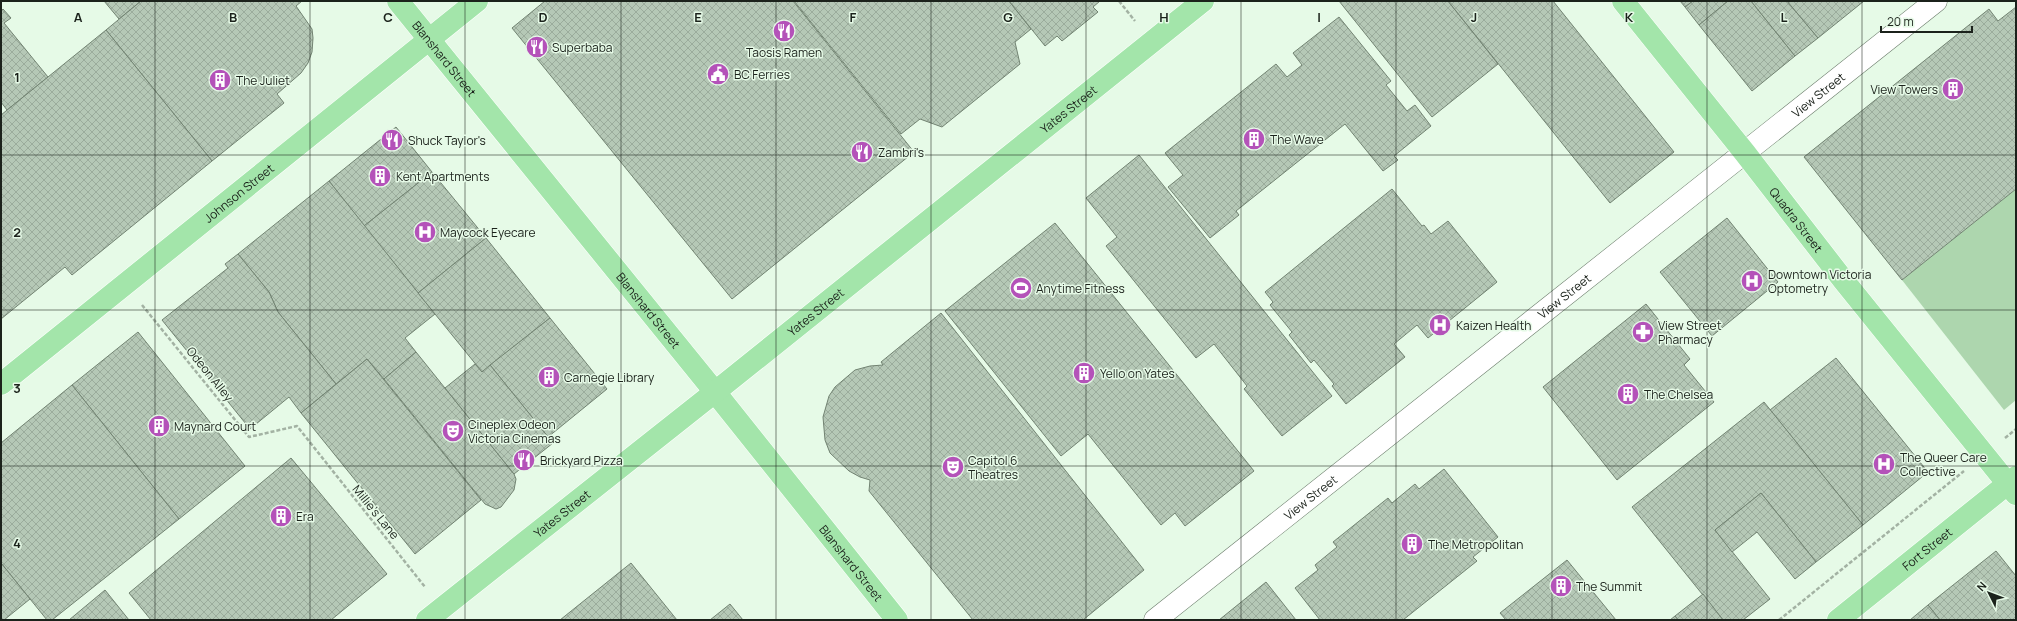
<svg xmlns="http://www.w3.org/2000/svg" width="2017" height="621" viewBox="0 0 2017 621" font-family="Manrope,sans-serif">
<defs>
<pattern id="building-cross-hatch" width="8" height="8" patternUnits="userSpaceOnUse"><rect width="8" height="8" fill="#b5c8b6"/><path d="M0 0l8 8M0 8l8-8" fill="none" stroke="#9bac9c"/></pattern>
</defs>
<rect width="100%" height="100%" fill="#e6fae7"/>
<polygon fill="#add6ae" points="2016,189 2016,400 2004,410 1902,280"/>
<g fill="url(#building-cross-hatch)" stroke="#728372">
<polygon points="104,1 141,1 119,19"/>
<polygon points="141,1 302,1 296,6 312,29 313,38 312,52 308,63 301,73 277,94 284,103 212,161 106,30"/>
<polygon points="545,1 793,1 914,152 732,299 512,28"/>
<polygon points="794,1 1009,1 1031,29 1015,42 1020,64 942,127 920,119 901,134"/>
<polygon points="1009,1 1100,1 1093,7 1098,12 1062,41 1057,36 1045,46"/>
<polygon points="1339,1 1448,1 1498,64 1432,117"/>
<polygon points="1448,1 1553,1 1674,152 1610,203"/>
<polygon points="1680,1 1693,1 1685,7"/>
<polygon points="1693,1 1728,1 1699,25 1685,7"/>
<polygon points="1728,1 1751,1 1795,56 1752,91 1699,25"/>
<polygon points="1751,1 1787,1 1818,38 1795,56"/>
<polygon points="1787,1 1864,1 1818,38"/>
<polygon points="2016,7 2016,189 1902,280 1804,157 1989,9 1998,21"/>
<polygon points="3,9 11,18 4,23 48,77 7,110 1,102 1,11"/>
<polygon points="1339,17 1391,81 1386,85 1407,111 1415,105 1431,126 1394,156 1398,160 1383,171 1345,124 1236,211 1239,215 1210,238 1168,187 1183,175 1165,153 1276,64 1287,77 1302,65 1293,53"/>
<polygon points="106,30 212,161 72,275 65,267 1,319 1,115"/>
<polygon points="396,127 432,172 364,226 329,181"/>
<polygon points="1139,155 1332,396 1282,436 1244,389 1247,386 1214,344 1196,358 1106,246 1117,237 1086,198"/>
<polygon points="432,172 486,238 418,293 364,226"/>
<polygon points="329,181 435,314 405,338 416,352 384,379 367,359 336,384 278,312 269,292 238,254"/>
<polygon points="1392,189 1422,226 1424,225 1431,234 1448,221 1497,282 1428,338 1417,325 1394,344 1405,357 1346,404 1332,386 1334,384 1314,360 1311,363 1289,335 1292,332 1270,305 1273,302 1265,292"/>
<polygon points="1727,218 1778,282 1712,336 1660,272"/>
<polygon points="1055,223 1254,471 1185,526 1175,513 1161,525 1088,434 1061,456 945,311"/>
<polygon points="486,238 550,318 482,372 418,293"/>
<polygon points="238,254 269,292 278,312 336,384 301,413 289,397 250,429 162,320 228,268 225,264"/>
<polygon points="1646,304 1690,359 1684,365 1714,402 1617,480 1543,387"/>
<polygon points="941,313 1144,570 1083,620 973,620 869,491 870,480 860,477 849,471 830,453 825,440 823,417 829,396 835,387 855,370 870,366 883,365 881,362"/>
<polygon points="550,318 607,389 548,437 490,365"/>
<polygon points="138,332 245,466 179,519 72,385"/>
<polygon points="416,352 514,474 516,479 514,490 501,507 496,509 485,504 384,379"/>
<polygon points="1836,358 1928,472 1863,525 1770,410"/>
<polygon points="367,359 481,500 415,554 301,413"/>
<polygon points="475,364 482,372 490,365 553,443 514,474 445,388"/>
<polygon points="72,385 179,519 52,620 47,620 1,563 1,443"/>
<polygon points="1764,402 1863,525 1816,562 1761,493 1715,530 1770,599 1743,620 1723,620 1632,507"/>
<polygon points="291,458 387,574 331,620 151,620 129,593"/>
<polygon points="1444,469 1498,537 1473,557 1477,561 1403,620 1320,620 1295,588 1318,570 1315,565 1337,547 1333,542 1388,498 1392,503 1415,484 1419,489"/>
<polygon points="1761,493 1816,562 1795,579 1757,532 1732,552 1715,530"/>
<polygon points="1996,551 2016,576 2016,620 1940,620 1928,605"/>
<polygon points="1567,560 1616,620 1506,620 1500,613"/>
<polygon points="1,563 30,599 4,620 1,620"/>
<polygon points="631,563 677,620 560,620"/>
<polygon points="1266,582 1296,620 1219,620"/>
<polygon points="105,590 129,620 69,620"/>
<polygon points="1703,594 1723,620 1678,620 1675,616"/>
<polygon points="730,604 743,620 710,620"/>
<polygon points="1928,605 1940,620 1910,620"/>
<polygon points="1675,616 1678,620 1670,620"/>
</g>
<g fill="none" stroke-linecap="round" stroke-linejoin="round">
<g stroke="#6a7b6a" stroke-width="23">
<g id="minor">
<path id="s1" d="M1155 620 1936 1"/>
</g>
</g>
<g stroke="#fff" stroke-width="23">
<g id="major">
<path id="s2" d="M398 1 715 392 897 620"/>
<path id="s3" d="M1623 1 1745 153 1844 281 2016 494"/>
<path id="s4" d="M1 384 477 1"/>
<path id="s5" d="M427 620 715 392 1203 1"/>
<path id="s6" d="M1838 620 2016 477"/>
</g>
</g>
<g stroke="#a3b2a3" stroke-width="2.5" stroke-dasharray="4 2" stroke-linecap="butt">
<polyline points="1119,1 1135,21"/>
<polyline points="142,305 249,437 297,426 425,587"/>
<polyline points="2005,438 2016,429"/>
<polyline points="1779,620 1964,471"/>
</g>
<use href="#minor" stroke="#fff" stroke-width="22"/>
<use href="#major" stroke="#a3e5aa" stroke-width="22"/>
</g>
<path fill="none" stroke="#1b221b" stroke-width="1" stroke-opacity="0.55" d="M155 1V620M310 1V620M465 1V620M621 1V620M776 1V620M931 1V620M1086 1V620M1241 1V620M1396 1V620M1552 1V620M1707 1V620M1862 1V620M1 155H2016M1 310H2016M1 466H2016"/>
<defs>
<g id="restaurant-disc" transform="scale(1.15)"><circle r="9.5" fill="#b452b9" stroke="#e6fae7"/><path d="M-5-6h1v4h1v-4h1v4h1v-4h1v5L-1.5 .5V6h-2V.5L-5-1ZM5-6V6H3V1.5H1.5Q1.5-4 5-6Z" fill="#fff"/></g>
<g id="civic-disc" transform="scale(1.15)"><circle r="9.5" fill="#b452b9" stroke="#e6fae7"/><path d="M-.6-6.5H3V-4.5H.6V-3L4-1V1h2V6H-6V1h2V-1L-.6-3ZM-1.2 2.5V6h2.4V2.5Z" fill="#fff"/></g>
<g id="building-disc" transform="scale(1.15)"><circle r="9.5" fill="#b452b9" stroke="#e6fae7"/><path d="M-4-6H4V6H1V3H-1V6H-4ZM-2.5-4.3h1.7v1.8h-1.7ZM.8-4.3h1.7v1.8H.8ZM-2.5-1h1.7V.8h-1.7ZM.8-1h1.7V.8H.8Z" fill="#fff"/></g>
<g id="hospital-disc" transform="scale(1.15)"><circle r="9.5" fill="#b452b9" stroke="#e6fae7"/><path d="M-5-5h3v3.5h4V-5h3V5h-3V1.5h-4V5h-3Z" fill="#fff"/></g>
<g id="stadium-disc" transform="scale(1.15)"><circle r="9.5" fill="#b452b9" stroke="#e6fae7"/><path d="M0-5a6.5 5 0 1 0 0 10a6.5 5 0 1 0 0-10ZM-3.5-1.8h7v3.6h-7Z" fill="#fff"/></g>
<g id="pharmacy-disc" transform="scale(1.15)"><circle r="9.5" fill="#b452b9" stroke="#e6fae7"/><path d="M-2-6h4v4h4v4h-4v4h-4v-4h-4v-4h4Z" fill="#fff"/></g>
<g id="theatre-disc" transform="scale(1.15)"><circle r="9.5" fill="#b452b9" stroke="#e6fae7"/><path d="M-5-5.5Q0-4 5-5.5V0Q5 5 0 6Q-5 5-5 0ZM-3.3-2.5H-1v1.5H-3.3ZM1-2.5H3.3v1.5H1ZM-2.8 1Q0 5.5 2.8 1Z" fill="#fff"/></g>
</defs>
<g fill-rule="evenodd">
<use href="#restaurant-disc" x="784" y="31"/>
<use href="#restaurant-disc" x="537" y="47"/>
<use href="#civic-disc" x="718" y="74"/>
<use href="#building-disc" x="220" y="80"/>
<use href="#building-disc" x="1953" y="89"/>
<use href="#building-disc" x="1254" y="139"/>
<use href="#restaurant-disc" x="392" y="140"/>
<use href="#restaurant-disc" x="862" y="152"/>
<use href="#building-disc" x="380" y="176"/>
<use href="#hospital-disc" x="425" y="232"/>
<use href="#hospital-disc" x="1752" y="281"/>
<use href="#stadium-disc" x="1021" y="288"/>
<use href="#hospital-disc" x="1440" y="325"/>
<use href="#pharmacy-disc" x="1643" y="332"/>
<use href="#building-disc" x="1084" y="373"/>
<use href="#building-disc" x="549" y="377"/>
<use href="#building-disc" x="1628" y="394"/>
<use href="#building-disc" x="159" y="426"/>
<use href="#theatre-disc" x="453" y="431"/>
<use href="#restaurant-disc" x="524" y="460"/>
<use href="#hospital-disc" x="1884" y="464"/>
<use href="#theatre-disc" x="953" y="467"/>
<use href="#building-disc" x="281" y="516"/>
<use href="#building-disc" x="1412" y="544"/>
<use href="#building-disc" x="1561" y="586"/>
</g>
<g text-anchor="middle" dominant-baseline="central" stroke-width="3" stroke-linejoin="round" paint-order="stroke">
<g font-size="12" fill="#1b221b" stroke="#e6fae7" text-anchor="start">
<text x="552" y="47">Superbaba</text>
<text x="784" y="52" text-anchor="middle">Taosis Ramen</text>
<text x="734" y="74">BC Ferries</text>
<text x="236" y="80">The Juliet</text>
<text x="1938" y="89" text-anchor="end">View Towers</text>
<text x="1270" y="139">The Wave</text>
<text x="408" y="140">Shuck Taylor's</text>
<text x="878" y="152">Zambri's</text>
<text x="396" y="176">Kent Apartments</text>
<text x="440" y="232">Maycock Eyecare</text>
<text x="1768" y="274">Downtown Victoria<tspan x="1768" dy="14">Optometry</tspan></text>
<text x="1036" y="288">Anytime Fitness</text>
<text x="1456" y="325">Kaizen Health</text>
<text x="1658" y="325">View Street<tspan x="1658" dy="14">Pharmacy</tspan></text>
<text x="1100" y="373">Yello on Yates</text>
<text x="564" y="377">Carnegie Library</text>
<text x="1644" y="394">The Chelsea</text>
<text x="468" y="424">Cineplex Odeon<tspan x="468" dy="14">Victoria Cinemas</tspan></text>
<text x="174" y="426">Maynard Court</text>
<text x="1900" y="457">The Queer Care<tspan x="1900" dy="14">Collective</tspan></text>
<text x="540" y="460">Brickyard Pizza</text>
<text x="968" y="460">Capitol 6<tspan x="968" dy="14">Theatres</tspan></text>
<text x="296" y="516">Era</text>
<text x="1428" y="544">The Metropolitan</text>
<text x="1576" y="586">The Summit</text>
</g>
<g font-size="12" fill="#1b221b" stroke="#e6fae7">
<text stroke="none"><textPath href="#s2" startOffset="74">Blanshard Street</textPath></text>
<text stroke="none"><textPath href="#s1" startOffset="846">View Street</textPath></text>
<text stroke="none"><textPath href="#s5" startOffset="820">Yates Street</textPath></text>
<text stroke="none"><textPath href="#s4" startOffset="305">Johnson Street</textPath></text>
<text stroke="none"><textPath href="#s3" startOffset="279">Quadra Street</textPath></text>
<text stroke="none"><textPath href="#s1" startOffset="522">View Street</textPath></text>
<text stroke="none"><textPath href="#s2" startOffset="398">Blanshard Street</textPath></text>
<text stroke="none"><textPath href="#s5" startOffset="496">Yates Street</textPath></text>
<text transform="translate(210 374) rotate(51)">Odeon Alley</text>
<text stroke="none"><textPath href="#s1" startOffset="198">View Street</textPath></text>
<text transform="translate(376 512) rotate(51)">Millie's Lane</text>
<text stroke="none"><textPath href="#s5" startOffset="172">Yates Street</textPath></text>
<text stroke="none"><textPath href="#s6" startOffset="114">Fort Street</textPath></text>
<text stroke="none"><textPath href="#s2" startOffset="722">Blanshard Street</textPath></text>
</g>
</g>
<g font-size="13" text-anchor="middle" font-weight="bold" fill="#1b221b" stroke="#e6fae7" stroke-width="3" stroke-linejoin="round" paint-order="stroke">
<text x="78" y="22">A</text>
<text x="233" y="22">B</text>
<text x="388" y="22">C</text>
<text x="543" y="22">D</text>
<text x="698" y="22">E</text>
<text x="853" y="22">F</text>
<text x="1008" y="22">G</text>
<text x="1164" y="22">H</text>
<text x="1319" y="22">I</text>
<text x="1474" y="22">J</text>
<text x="1629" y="22">K</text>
<text x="1784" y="22">L</text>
<text x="17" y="82">1</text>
<text x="17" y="237">2</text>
<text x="17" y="393">3</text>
<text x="17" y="548">4</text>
</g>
<rect width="2017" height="621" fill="none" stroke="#1b221b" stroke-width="4"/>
<g transform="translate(1989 593) rotate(312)" stroke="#e6fae7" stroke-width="3" paint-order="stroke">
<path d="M0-3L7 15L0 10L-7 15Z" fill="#1b221b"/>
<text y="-6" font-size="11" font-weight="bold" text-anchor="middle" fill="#1b221b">N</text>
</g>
<path d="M1881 26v6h91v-6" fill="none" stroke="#1b221b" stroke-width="2"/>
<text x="1887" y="26" font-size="12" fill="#1b221b" stroke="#e6fae7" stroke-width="3" paint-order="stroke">20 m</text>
</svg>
